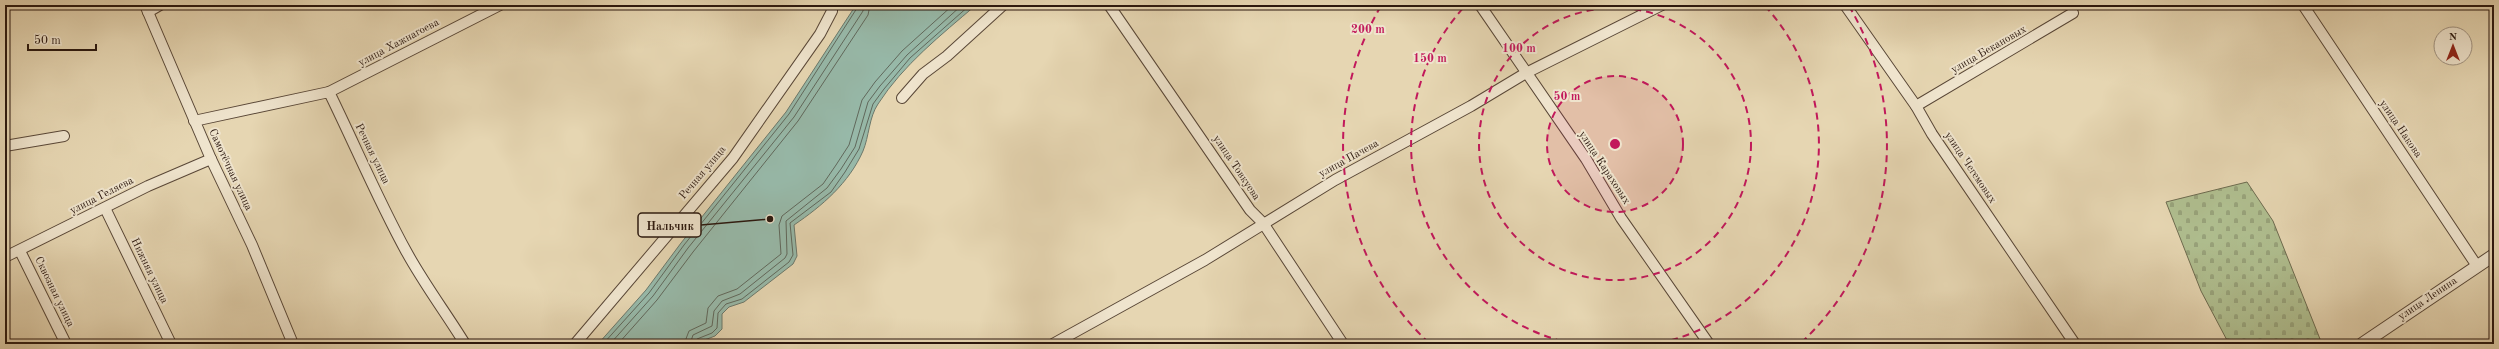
<svg xmlns="http://www.w3.org/2000/svg" width="2499" height="349" viewBox="0 0 2499 349" font-family="'Old Standard TT',serif">
<defs>
<pattern id="cemetery-stones" width="16" height="16" patternUnits="userSpaceOnUse"><rect width="16" height="16" fill="#b0bf90"/><path d="M2 7V4a2 2 0 0 1 4 0v3zM10 15v-3a2 2 0 0 1 4 0v3z" fill="#98a37b"/></pattern>
</defs>
<rect width="100%" height="100%" fill="#e6d6b2"/>
<filter id="stains"><feTurbulence type="fractalNoise" baseFrequency=".005" numOctaves="4"/><feColorMatrix values="0 0 0 0 .2 0 0 0 0 .09 0 0 0 0 .02 0 0 0 .5 -.17"/></filter>
<radialGradient id="worn" r=".72"><stop offset=".6" stop-color="#630" stop-opacity="0"/><stop offset="1" stop-color="#630" stop-opacity=".3"/></radialGradient>
<polygon fill="url(#cemetery-stones)" stroke="#6d6b4f" points="2247,182 2273,221 2322,344 2229,344 2201,291 2166,202"/>
<path fill="#97b9a9" stroke="#6b786b" d="M856 5H976C941 35 903 65 878 104 869 117 869 137 863 151 849 183 822 206 794 225L797 256 793 264 744 302 729 307 722 314V329L715 336 694 344H598L646 290 681 243 786 112Z"/>
<g fill="none" stroke-linecap="round" stroke-linejoin="round">
<g stroke="#60685c" stroke-width="1">
<polyline points="603,344 649,293 684,245 789,114 859,5"/>
<polyline points="610,344 653,296 688,248 794,117 863,11 864,5"/>
<polyline points="618,344 657,300 693,252 798,121 868,15 870,5"/>
<polyline points="684,344 689,331 706,323 708,308 718,296 737,289 781,254 779,225 782,216 823,184 836,165 849,145 862,100 875,82 902,51 953,5"/>
<polyline points="690,344 693,335 712,326 714,311 722,301 740,294 785,258 787,254 786,221 827,188 841,169 855,147 868,102 880,86 907,55 962,5"/>
<polyline points="695,344 697,339 712,333 717,328 718,313 726,304 742,299 789,262 793,255 790,223 831,192 845,172 859,149 873,104 884,89 910,58 970,5"/>
</g>
<g stroke="#594737" stroke-width="12">
<g id="minor">
<polyline points="145,5 211,159 252,245 293,344"/>
<polyline points="1109,5 1250,210 1263,223 1343,344"/>
<polyline points="1480,5 1586,159 1621,218 1709,344"/>
<polyline points="1845,5 1916,106 1932,134 2075,344"/>
<polyline points="2303,5 2477,266"/>
<polyline points="148,12 160,5"/>
<polyline points="329,92 500,5"/>
<polyline points="902,98 923,74 947,56 1003,5"/>
<polyline points="1916,106 2073,13"/>
<path d="M194 121 329 92C355 145 378 200 406 251 424 284 446 313 465 344"/>
<polyline points="5,146 64,136"/>
<polyline points="105,208 171,344"/>
<polyline points="20,251 66,344"/>
<polyline points="5,257 148,186 211,159"/>
<polyline points="575,344 733,158 820,34 832,11 831,7"/>
<polyline points="1053,344 1205,260 1335,180 1471,106 1526,73 1662,5"/>
</g>
</g>
<g stroke="#594737" stroke-width="14">
<polyline id="tertiary" points="2362,344 2494,255"/>
</g>
<use href="#minor" stroke="#efe4cd" stroke-width="10"/>
<use href="#tertiary" stroke="#efe4cd" stroke-width="12"/>
</g>
<circle cx="1615" cy="144" r="68" fill="#c2185b" fill-opacity=".12"/>
<g fill="none" stroke="#c2185b" stroke-width="2" stroke-dasharray="7 5">
<circle cx="1615" cy="144" r="68"/>
<circle cx="1615" cy="144" r="136"/>
<path d="M1574 344A204 204 0 0 1 1465 6M1765 6A204 204 0 0 1 1656 344"/>
<path d="M1429 343A272 272 0 0 1 1381 6M1849 6A272 272 0 0 1 1801 343"/>
</g>
<g text-anchor="middle" dominant-baseline="central" stroke-width="4" stroke-linejoin="round" paint-order="stroke">
<g font-size="11" fill="#2a170e" stroke="#efe4cd">
<text transform="translate(399 43) rotate(-28)">улица Хажнагоева</text>
<text transform="translate(1989 50) rotate(-30)">улица Бекановых</text>
<text transform="translate(2400 129) rotate(56)">улица Накова</text>
<text transform="translate(372 154) rotate(64)">Речная улица</text>
<text transform="translate(1349 159) rotate(-29)">улица Пачева</text>
<text transform="translate(1236 168) rotate(56)">улица Товкуева</text>
<text transform="translate(1604 168) rotate(57)">улица Караховых</text>
<text transform="translate(1970 168) rotate(56)">улица Чегемовых</text>
<text transform="translate(230 170) rotate(65)">Самотёчная улица</text>
<text transform="translate(703 173) rotate(-50)">Речная улица</text>
<text transform="translate(102 196) rotate(-27)">улица Геляева</text>
<text transform="translate(149 271) rotate(64)">Нижняя улица</text>
<text transform="translate(54 292) rotate(64)">Сквозная улица</text>
<text transform="translate(2428 299) rotate(-34)">улица Ленина</text>
</g>
</g>
<circle cx="1615" cy="144" r="6" fill="#c2185b" stroke="#efe4cd" stroke-width="2"/>
<g font-size="12" text-anchor="middle" font-weight="bold" fill="#c2185b" stroke="#efe4cd" stroke-width="4" stroke-linejoin="round" paint-order="stroke">
<text x="1368" y="33">200 m</text>
<text x="1519" y="52">100 m</text>
<text x="1430" y="62">150 m</text>
<text x="1567" y="100">50 m</text>
</g>
<path fill="none" stroke="#2a170e" stroke-width="1.5" d="M770 219L701 225"/>
<circle fill="#2a170e" stroke="#efe4cd" stroke-width="1.5" cx="770" cy="219" r="4"/>
<rect fill="#efe4cd" stroke="#2a170e" stroke-width="1.5" x="638" y="213" width="63" height="24" rx="4"/>
<g font-size="12" text-anchor="middle" font-weight="bold" fill="#2a170e">
<text x="670" y="230">Нальчик</text>
</g>
<rect width="2499" height="349" fill="none" stroke="#e6d6b2" stroke-width="20"/>
<rect x="6" y="6" width="2487" height="337" fill="none" stroke="#2a170e" stroke-width="2"/>
<rect x="10" y="10" width="2479" height="329" fill="none" stroke="#2a170e"/>
<g transform="translate(2453 46)"><circle r="19" fill="#efe4cd" stroke="#a09281"/>
<path d="M0-3L7 15L0 10L-7 15Z" fill="#8f2418"/>
<text y="-6" font-size="11" font-weight="bold" text-anchor="middle" fill="#2a170e">N</text>
</g>
<path d="M28 44v6h68v-6" fill="none" stroke="#2a170e" stroke-width="2"/>
<text x="34" y="44" font-size="12" fill="#2a170e" stroke="#efe4cd" stroke-width="3" paint-order="stroke">50 m</text>
<rect width="100%" height="100%" filter="url(#stains)"/>
<rect width="100%" height="100%" fill="url(#worn)"/>
</svg>
